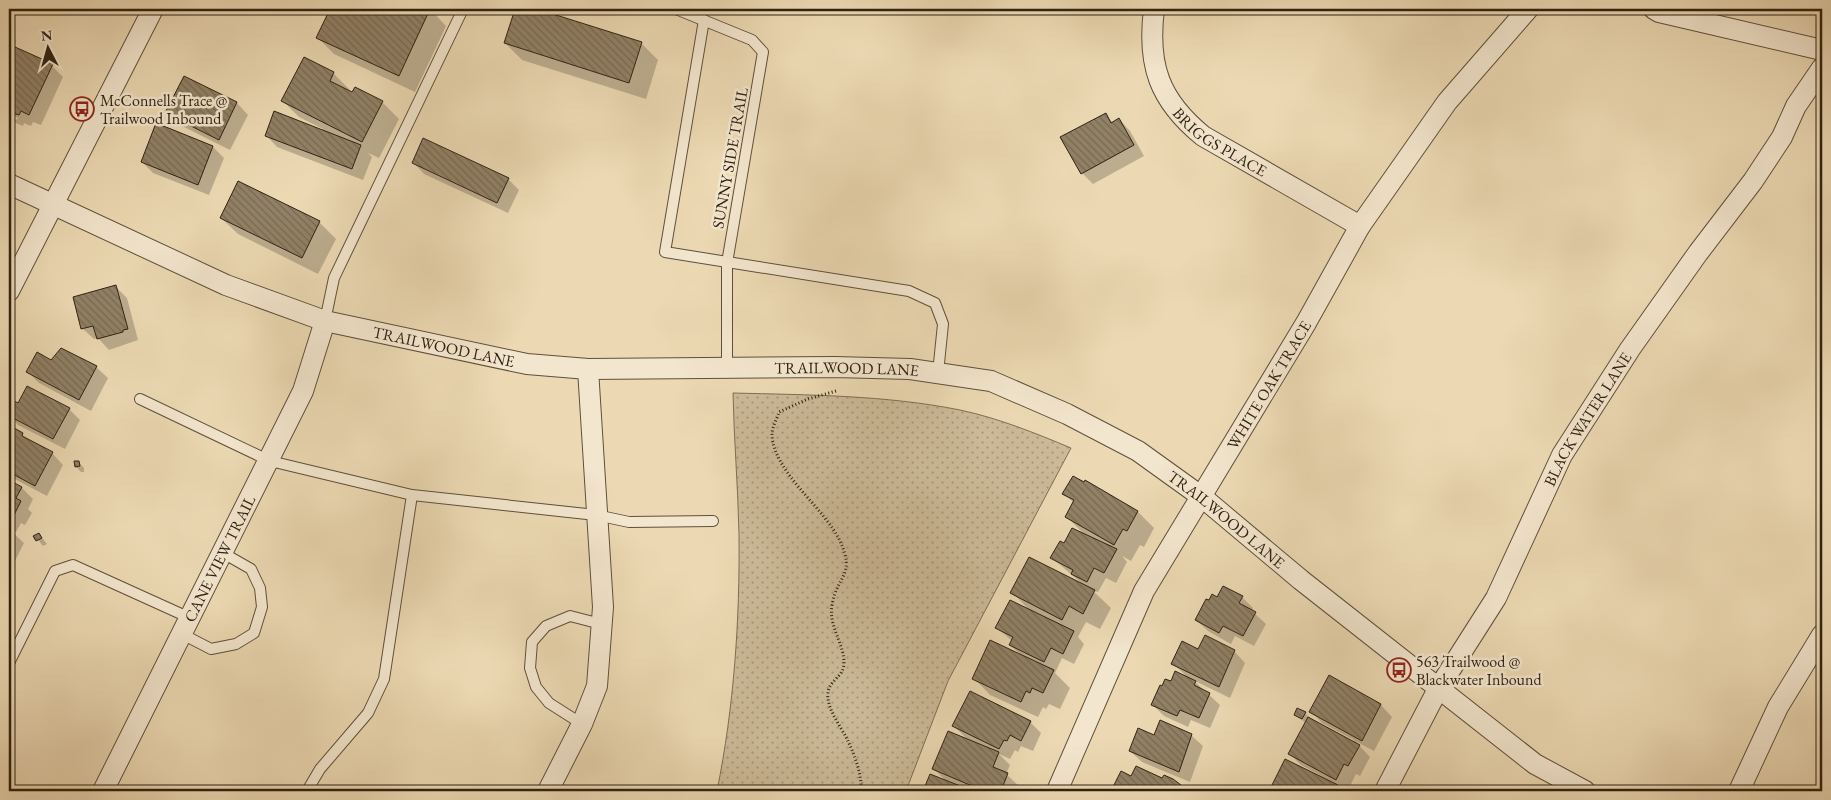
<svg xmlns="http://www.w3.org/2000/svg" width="1831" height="800" viewBox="0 0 1831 800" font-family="'EB Garamond',serif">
<defs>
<pattern id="grass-dots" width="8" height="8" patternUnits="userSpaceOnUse" patternTransform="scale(1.25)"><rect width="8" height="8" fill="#ccba98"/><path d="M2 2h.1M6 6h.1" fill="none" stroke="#a6977b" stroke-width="1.8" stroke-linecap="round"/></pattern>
<pattern id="building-back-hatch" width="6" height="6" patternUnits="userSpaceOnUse" patternTransform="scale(1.25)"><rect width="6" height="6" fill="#918166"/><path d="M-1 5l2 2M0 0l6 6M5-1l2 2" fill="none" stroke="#776953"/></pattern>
</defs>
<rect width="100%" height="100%" fill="#ecd9b3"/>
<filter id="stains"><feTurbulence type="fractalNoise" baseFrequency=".004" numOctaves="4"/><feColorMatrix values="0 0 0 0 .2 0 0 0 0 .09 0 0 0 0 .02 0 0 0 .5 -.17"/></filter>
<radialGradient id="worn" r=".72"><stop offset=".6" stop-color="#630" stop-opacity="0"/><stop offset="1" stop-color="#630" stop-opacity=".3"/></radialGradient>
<path fill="url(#grass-dots)" stroke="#7e6e56" d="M733 393C809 395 885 395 960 410 998 418 1035 433 1071 448L948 681 906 791H717C734 707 740 620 739 534 738 487 734 440 733 393Z"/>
<g fill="#0003">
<polygon points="331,9 430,9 446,26 415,92 334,54 318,38"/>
<polygon points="516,9 532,9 642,44 658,60 646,99 522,60 505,43"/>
<polygon points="9,33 16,41 12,50 14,52 52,66 63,77 41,125 33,122 31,126 24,123 23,126 9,120 9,116 16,120 18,118 9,114"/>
<polygon points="333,73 350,90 349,92 352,94 355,88 382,102 399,119 379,158 368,153 372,157 363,180 277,147 266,135 322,131 323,129 299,117 282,100"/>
<polygon points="184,78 237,103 248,115 230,150 178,124 167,113"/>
<polygon points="1106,115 1113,123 1119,119 1130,131 1144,156 1093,184 1082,173"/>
<polygon points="213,147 224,158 209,195 153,173 142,162"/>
<polygon points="413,162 508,179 519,190 508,213 424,174"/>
<polygon points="221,218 319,222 336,239 318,274 238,234"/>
<polygon points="116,287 127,298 138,340 109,350 98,338 94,339 82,328"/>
<polygon points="62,349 96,367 108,378 91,411 39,383 28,372 52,362"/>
<polygon points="12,402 18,405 69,409 80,420 65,449 18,425 9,416 9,409"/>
<polygon points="9,427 52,453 63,465 47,496 9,476"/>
<polygon points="78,462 84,468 84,472 81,472 76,467"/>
<polygon points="9,481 22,488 33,499 28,509 32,513 25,525 21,523 16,532 10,530 24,543 9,573"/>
<polygon points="1085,482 1138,512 1154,528 1144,547 1140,545 1131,561 1122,556 1127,562 1116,583 1106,578 1098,592 1092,590 1111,608 1100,629 1086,622 1078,637 1084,644 1074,664 1062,658 1055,673 1070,688 1060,709 1049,704 1046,709 1043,707 1038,717 990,695 974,678 1022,656 1010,645 1012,641 997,628 1030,611 1012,592 1086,587 1052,558 1064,545 1086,536 1066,516 1074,503 1064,494"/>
<polygon points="39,534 47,544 43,546 35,536"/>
<polygon points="1242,597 1253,608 1252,611 1266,624 1254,646 1235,636 1231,644 1208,631 1196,620 1210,602 1217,598"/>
<polygon points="1198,651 1234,651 1245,663 1230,698 1193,680 1220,705 1210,728 1191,720 1188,727 1164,716 1153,705 1171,683 1188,678 1173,663"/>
<polygon points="1329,677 1381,705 1392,717 1374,751 1355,741 1370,757 1360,776 1356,774 1348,790 1336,784 1343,791 1270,791 1286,761 1320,778 1321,776 1301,765 1290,754 1306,723 1295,715 1305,713 1310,718 1353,742 1354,740 1322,723 1311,711"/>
<polygon points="1030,722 1041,733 1033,751 1021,746 1018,752 1015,750 1010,759 999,754 1010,765 1006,774 1019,786 1016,791 925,791 931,776 947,782 934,769 969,741 954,726"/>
<polygon points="1191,735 1203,746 1190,782 1142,762 1130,751 1155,737"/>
<polygon points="1122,773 1132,778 1163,779 1180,786 1186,791 1113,791"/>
</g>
<g fill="url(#building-back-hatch)" stroke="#2f2213">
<polygon points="330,9 430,9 399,76 316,38"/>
<polygon points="515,9 537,9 642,42 629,83 504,43"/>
<polygon points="15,47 53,64 29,115 21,111 19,115 13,113 11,116 9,115 9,60"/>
<polygon points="304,57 334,72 330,81 352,92 355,87 383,101 362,142 281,101"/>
<polygon points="184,76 237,102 219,140 165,113"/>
<polygon points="274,111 361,145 352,169 265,136"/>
<polygon points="1106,113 1111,123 1119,118 1134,145 1081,174 1060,137"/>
<polygon points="156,123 213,146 198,185 141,162"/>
<polygon points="423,138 509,178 497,203 412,163"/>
<polygon points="238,181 320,221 302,258 220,218"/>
<polygon points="116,285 128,329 123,330 123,332 97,339 93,326 81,329 73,297"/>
<polygon points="61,348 97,366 79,400 26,372 37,352 51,360"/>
<polygon points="27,386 70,408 53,439 9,416 9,406 12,400 18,403"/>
<polygon points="9,425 23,433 22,436 53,452 35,486 9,472"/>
<polygon points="74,461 79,461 80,466 75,467"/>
<polygon points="1073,476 1084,482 1085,480 1138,511 1127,531 1123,529 1114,545 1065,517 1074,500 1062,494"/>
<polygon points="9,480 22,487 16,498 21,501 14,515 10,513 9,515"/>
<polygon points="9,528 13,531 9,540"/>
<polygon points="1072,528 1117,549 1104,573 1094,568 1087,582 1071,574 1073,570 1050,558 1060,541 1064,543"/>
<polygon points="39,533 42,538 36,541 33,536"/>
<polygon points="1029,557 1095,590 1083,614 1069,606 1062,620 1010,593"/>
<polygon points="1223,586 1243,596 1239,603 1256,612 1243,636 1223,626 1219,633 1195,620 1206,599 1209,600 1212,594 1217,597"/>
<polygon points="1010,600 1074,631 1063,654 1051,648 1044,662 1009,645 1013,637 995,628"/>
<polygon points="1205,635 1235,650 1219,687 1171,664 1182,641 1198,649"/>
<polygon points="990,640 1054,670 1043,693 1032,688 1030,693 1026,691 1021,702 972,679"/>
<polygon points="1175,671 1196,681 1194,685 1210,693 1199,718 1180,710 1177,716 1151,705 1160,685 1162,686 1165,679 1171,681"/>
<polygon points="1329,675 1381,704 1362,741 1309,712"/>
<polygon points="970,691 1031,721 1021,741 1010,735 1007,741 1004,740 999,749 952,726"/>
<polygon points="1297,708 1306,712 1302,719 1294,715"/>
<polygon points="1308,717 1360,745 1348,766 1344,764 1336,780 1288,754"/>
<polygon points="1160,720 1192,734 1179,772 1129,751 1138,728 1154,735"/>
<polygon points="948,731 999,752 993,767 1008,773 1001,791 984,791 932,769"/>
<polygon points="1285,759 1338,785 1335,791 1269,791"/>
<polygon points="1136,766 1162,778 1164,775 1173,779 1181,785 1178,791 1111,791 1121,771 1131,776"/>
<polygon points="930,774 973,791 923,791"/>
<polygon points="1476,786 1485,791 1473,791"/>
</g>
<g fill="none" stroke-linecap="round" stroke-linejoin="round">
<g stroke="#5e503b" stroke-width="12">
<g id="lane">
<polyline points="676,9 752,40 763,52 727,263 727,368"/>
<polyline points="704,20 665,252 909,291 935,303 943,324 938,373"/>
<polyline points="325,321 334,278 463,9"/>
<polyline points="140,399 270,461 412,495 596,515 629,522 713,521"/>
<polyline points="182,634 211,649 236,644 254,633 262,607 260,588 251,569 223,553"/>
<polyline points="9,663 55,571 73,565 190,618"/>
<polyline points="582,724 549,703 536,687 530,668 532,642 546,626 570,616 601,624"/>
<polyline points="307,791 320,769 368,713 384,679 412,495"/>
</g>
</g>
<g stroke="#5e503b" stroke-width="22">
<g id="street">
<path id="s1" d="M1154 9C1147 65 1159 100 1203 136L1360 226"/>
<polyline points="1654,9 1659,12 1822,50"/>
<path id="s2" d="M9 184 226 285 325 321 527 364 588 369 835 367 910 369 991 381 1067 414 1138 451 1202 497 1301 580 1535 764 1585 791"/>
<polyline points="9,291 153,9"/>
<path id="s3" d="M103 791 303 391 325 321"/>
<polyline points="548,791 582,724 597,686 603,607 588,369"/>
<path id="s4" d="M1057 791 1144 591 1306 323 1360 226 1447 102 1528 9"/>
<path id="s5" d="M1385 791 1438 689 1496 598 1562 455 1630 349 1698 253 1753 181 1782 137 1796 106 1822 68"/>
<polyline points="1739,791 1778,707 1822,635"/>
</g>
</g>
<path stroke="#2f2213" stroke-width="3" stroke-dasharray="1 2.5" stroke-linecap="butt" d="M836 391 808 399 779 412C777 419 772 427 772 434 773 472 823 506 840 541 856 576 837 575 832 605 828 626 845 645 844 664 843 677 830 680 828 692 826 709 841 726 848 741 855 756 862 775 861 791"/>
<use href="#lane" stroke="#f3e6ce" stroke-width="10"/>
<use href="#street" stroke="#f3e6ce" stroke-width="20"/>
</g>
<defs>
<g id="bus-ring" transform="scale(1.25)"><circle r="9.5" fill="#f3e6ce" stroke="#8f2418" stroke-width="1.5"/><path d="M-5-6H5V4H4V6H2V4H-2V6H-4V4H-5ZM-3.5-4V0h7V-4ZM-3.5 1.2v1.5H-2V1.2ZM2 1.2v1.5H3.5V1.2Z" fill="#8f2418"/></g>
</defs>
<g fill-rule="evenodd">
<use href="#bus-ring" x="82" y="109"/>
<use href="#bus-ring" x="1399" y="670"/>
</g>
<g text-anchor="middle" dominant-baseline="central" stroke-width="5" stroke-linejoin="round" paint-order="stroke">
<g font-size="16" fill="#2f2213" stroke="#f3e6ce" text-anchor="start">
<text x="100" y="100">McConnells Trace @<tspan x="100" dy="18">Trailwood Inbound</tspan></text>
<text x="1416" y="661">563 Trailwood @<tspan x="1416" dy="18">Blackwater Inbound</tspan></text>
</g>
<g font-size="16" fill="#2f2213" stroke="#f3e6ce">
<text stroke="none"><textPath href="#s1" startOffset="161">BRIGGS PLACE</textPath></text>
<text transform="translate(730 158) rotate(-80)">SUNNY SIDE TRAIL</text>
<text stroke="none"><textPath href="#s2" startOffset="466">TRAILWOOD LANE</textPath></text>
<text stroke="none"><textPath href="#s2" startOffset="871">TRAILWOOD LANE</textPath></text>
<text stroke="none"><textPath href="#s4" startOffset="459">WHITE OAK TRACE</textPath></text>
<text stroke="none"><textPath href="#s5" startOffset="424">BLACK WATER LANE</textPath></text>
<text stroke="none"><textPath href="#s2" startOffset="1291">TRAILWOOD LANE</textPath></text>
<text stroke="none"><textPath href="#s3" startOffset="260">CANE VIEW TRAIL</textPath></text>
</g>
</g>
<rect width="1831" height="800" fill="none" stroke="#ecd9b3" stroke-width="30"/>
<rect x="10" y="10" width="1811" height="780" fill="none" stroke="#2f2213" stroke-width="2.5"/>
<rect x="15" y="15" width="1801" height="770" fill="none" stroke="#2f2213"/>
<g transform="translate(48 48) rotate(354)" stroke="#f3e6ce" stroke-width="4" paint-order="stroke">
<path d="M0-4L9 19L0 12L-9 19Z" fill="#2f2213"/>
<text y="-8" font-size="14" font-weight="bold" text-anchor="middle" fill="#2f2213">N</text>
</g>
<rect width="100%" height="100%" filter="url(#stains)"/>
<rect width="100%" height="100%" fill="url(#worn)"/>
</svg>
